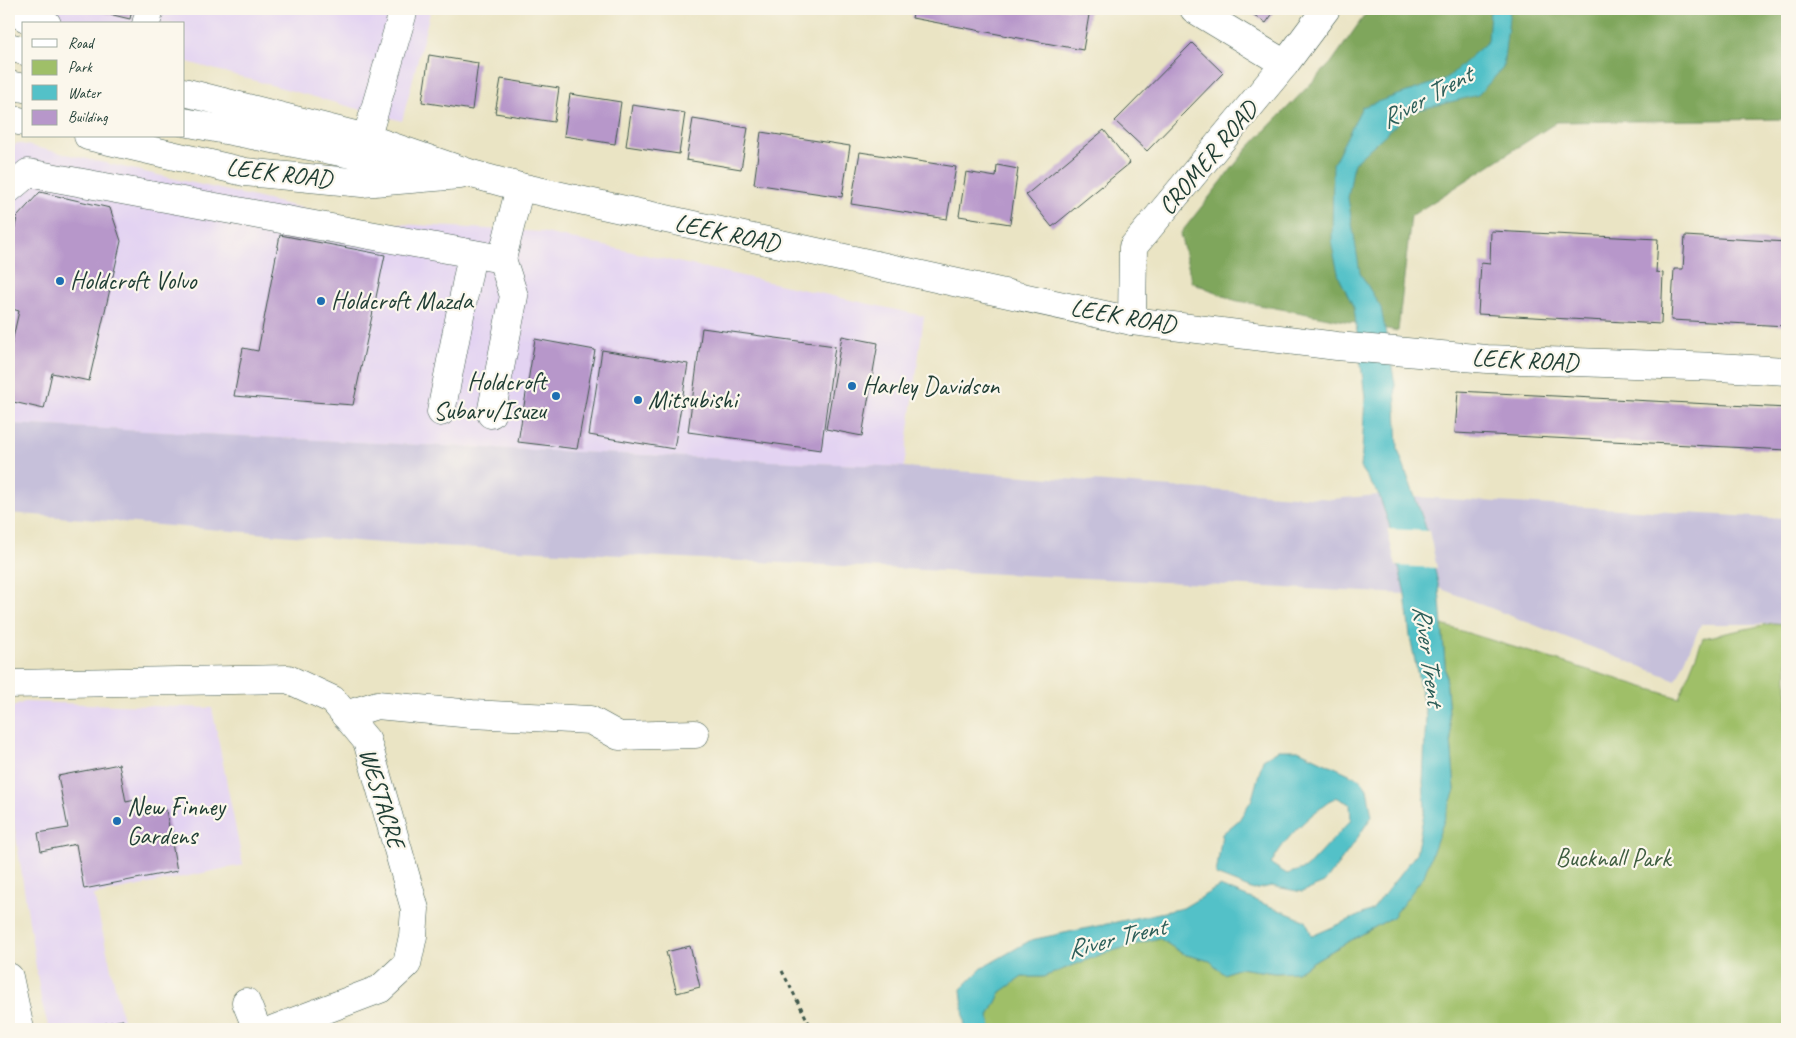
<svg xmlns="http://www.w3.org/2000/svg" width="1796" height="1038" viewBox="0 0 1796 1038" font-family="Caveat,sans-serif">
<rect width="100%" height="100%" fill="#fbf7ec"/>
<filter id="ink" filterUnits="userSpaceOnUse"><feTurbulence type="fractalNoise" baseFrequency=".02" numOctaves="2"/><feDisplacementMap in="SourceGraphic" scale="10" xChannelSelector="R" yChannelSelector="G"/><feConvolveMatrix kernelMatrix="1 2 1 2 8 2 1 2 1" color-interpolation-filters="sRGB"/></filter>
<filter id="wash" filterUnits="userSpaceOnUse"><feTurbulence type="fractalNoise" baseFrequency=".0096" numOctaves="4" result="noise"/><feDisplacementMap in="SourceGraphic" scale="20" xChannelSelector="R" yChannelSelector="G"/><feGaussianBlur stdDeviation="1.12" result="paint"/><feColorMatrix in="noise" values="0 0 0 0 0 0 0 0 0 0 0 0 0 0 0 0 0 1.4 0 .05"/><feComposite in="paint" operator="in"/></filter>
<g filter="url(#wash)">
<rect width="100%" height="100%" fill="#eae4c4"/>
<g fill="#e3d3f2">
<polygon points="9,9 431,9 402,121 184,61 184,24 47,24"/>
<polygon points="17,143 364,222 541,232 924,316 904,467 354,442 9,424 9,151"/>
<polygon points="24,702 212,708 243,865 94,895 125,1029 49,1029 41,1000 9,791 9,709"/>
</g>
<g fill="#c6c0da">
<polygon points="9,424 354,442 904,467 1333,499 1379,495 1389,524 1405,594 380,543 9,513"/>
<polygon points="1415,497 1787,519 1787,624 1701,624 1676,680 1439,588 1425,525"/>
</g>
<polygon fill="#9fbf68" stroke="#5f7e4e" points="1773,623 1787,624 1787,1029 991,1029 989,1016 1001,992 1022,977 1043,977 1105,953 1159,938 1183,954 1210,961 1224,974 1239,968 1275,973 1297,972 1319,958 1393,917 1455,790 1442,625 1679,698 1703,638"/>
<polygon fill="#7fa65c" stroke="#4f7248" points="1369,9 1787,9 1787,119 1557,122 1411,216 1398,331 1233,300 1192,282 1180,234 1248,148 1331,63"/>
<g fill="#53c1c8" stroke="#397f7e" fill-rule="evenodd">
<polygon points="1490,9 1510,9 1503,68 1478,95 1410,112 1354,163 1348,198 1360,273 1381,308 1395,384 1398,450 1425,525 1439,588 1455,790 1424,876 1393,917 1319,958 1297,972 1275,973 1239,968 1224,974 1210,961 1183,954 1159,938 1105,953 1043,977 1022,977 1001,992 989,1016 991,1029 965,1029 961,989 982,968 1031,940 1183,908 1220,886 1306,921 1312,936 1372,910 1416,854 1425,808 1423,782 1426,716 1410,636 1405,594 1389,524 1379,495 1361,469 1365,397 1354,308 1339,277 1332,246 1333,164 1362,107 1446,79 1488,41"/>
<path d="M1278 750H1298L1360 779 1367 789 1372 816 1352 846 1324 883 1302 892 1271 886 1254 890 1216 875 1222 834 1239 820 1252 799 1263 759ZM1336 797 1350 804 1351 820 1306 868 1287 874 1271 864C1285 837 1310 814 1336 797Z"/>
</g>
<polygon fill="#eae4c4" points="1387,529 1429,531 1437,568 1396,566"/>
<g id="blocks">
<g fill="#b797ca">
<polygon points="88,9 132,9 130,19"/>
<polygon points="914,9 1090,9 1083,50 912,18"/>
<polygon points="1245,9 1276,9 1266,23"/>
<polygon points="1192,43 1223,73 1147,151 1115,121"/>
<polygon points="429,55 478,63 472,110 422,102"/>
<polygon points="501,79 559,88 554,122 495,113"/>
<polygon points="570,94 621,102 615,144 564,136"/>
<polygon points="632,105 685,113 679,154 626,146"/>
<polygon points="693,119 748,128 741,169 686,160"/>
<polygon points="1104,130 1130,163 1052,227 1026,195"/>
<polygon points="761,132 850,146 842,197 754,184"/>
<polygon points="860,152 956,167 947,219 851,204"/>
<polygon points="997,165 1018,169 1010,224 959,216 966,172 996,177"/>
<polygon points="40,192 110,208 121,241 89,381 52,373 44,409 9,401 9,356 19,311 9,308 9,254 17,217"/>
<polygon points="1491,231 1658,239 1656,272 1663,273 1661,324 1478,314 1481,263 1490,264"/>
<polygon points="280,235 385,255 353,405 234,396 243,348 258,351"/>
<polygon points="1685,236 1787,242 1787,326 1671,320 1674,269 1683,269"/>
<polygon points="702,328 835,346 821,450 688,432"/>
<polygon points="842,336 878,343 862,436 826,429"/>
<polygon points="535,339 595,350 577,449 518,442"/>
<polygon points="602,350 688,364 674,449 589,435"/>
<polygon points="1458,391 1787,408 1787,450 1455,433"/>
<polygon points="119,764 126,802 140,799 143,814 166,810 177,871 84,889 76,844 41,851 38,833 68,828 58,776"/>
<polygon points="690,946 700,987 677,993 666,952"/>
<polygon points="123,1020 125,1029 103,1029 102,1024"/>
</g>
</g>
</g>
<g filter="url(#ink)">
<use href="#blocks" fill-opacity="0" stroke="#3d564a" stroke-width="1"/>
<g fill="none" stroke-linecap="round" stroke-linejoin="round">
<g stroke="#3d564a" stroke-width="29">
<g id="minor">
<polyline points="10,9 26,18 47,24"/>
<polyline points="1194,9 1285,64"/>
<polyline points="146,24 150,9"/>
<polyline points="361,157 404,9"/>
<polyline points="9,189 28,173 502,259 520,187"/>
<polyline points="1132,321 1133,247 1285,64 1326,9"/>
<polyline points="441,412 472,254"/>
<polyline points="491,414 514,296 502,259"/>
<polyline points="9,684 288,679 333,700 367,741 415,909 413,936 407,964 380,989 274,1029"/>
<polyline points="345,715 377,705 472,714 590,720 619,736 695,734"/>
<polyline points="246,1002 257,1029"/>
</g>
</g>
<g stroke="#3d564a" stroke-width="29">
<g id="major">
<polyline points="9,47 24,51"/>
<polyline points="9,85 24,88"/>
<polyline points="184,92 367,138 472,174 520,187 1132,321 1337,346 1487,359 1718,367 1787,371"/>
<polyline points="9,119 24,122"/>
<polyline points="184,122 398,163"/>
<polyline points="88,136 245,172 362,183 460,175"/>
</g>
</g>
<g stroke="#3d564a" stroke-width="29">
<polyline id="highway" points="9,977 20,1029"/>
</g>
<polyline stroke="#3d564a" stroke-width="3" stroke-dasharray="4 4" stroke-linecap="butt" points="782,971 812,1029"/>
<use href="#minor" stroke="#fff" stroke-width="28"/>
<use href="#major" stroke="#fff" stroke-width="28"/>
<use href="#highway" stroke="#fff" stroke-width="28"/>
</g>
</g>
<g fill="#1f6fb2" stroke="#fbf7ec" stroke-width="2">
<circle cx="60" cy="281" r="5"/>
<circle cx="321" cy="301" r="5"/>
<circle cx="852" cy="386" r="5"/>
<circle cx="556" cy="396" r="5"/>
<circle cx="638" cy="400" r="5"/>
<circle cx="117" cy="821" r="5"/>
</g>
<g text-anchor="middle" dominant-baseline="central" stroke-width="4.5" stroke-linejoin="round" paint-order="stroke">
<g font-size="25" fill="#1f3d34" stroke="#fbf7ec">
<text transform="translate(1208 158) rotate(-50)">CROMER ROAD</text>
<text transform="translate(279 173) rotate(7)">LEEK ROAD</text>
<text transform="translate(727 233) rotate(12)">LEEK ROAD</text>
<text transform="translate(1123 316) rotate(10)">LEEK ROAD</text>
<text transform="translate(1525 360) rotate(3)">LEEK ROAD</text>
<text transform="translate(382 798) rotate(73)">WESTACRE</text>
</g>
<g font-size="25" fill="#1f3d34" stroke="#fbf7ec" text-anchor="start">
<text x="70" y="281">Holdcroft Volvo</text>
<text x="331" y="301">Holdcroft Mazda</text>
<text x="546" y="382" text-anchor="end">Holdcroft<tspan x="546" dy="29">Subaru/Isuzu</tspan></text>
<text x="862" y="386">Harley Davidson</text>
<text x="648" y="400">Mitsubishi</text>
<text x="127" y="807">New Finney<tspan x="127" dy="29">Gardens</tspan></text>
</g>
<g font-size="25" fill="#3f5e41" stroke="#fbf7ec">
<text x="1613" y="858">Bucknall Park</text>
</g>
<g font-size="26" font-style="italic" fill="#2c5e59" stroke="#fbf7ec">
<text transform="translate(1426 97) rotate(-29)">River Trent</text>
<text transform="translate(1429 655) rotate(82)">River Trent</text>
<text transform="translate(1116 938) rotate(-14)">River Trent</text>
</g>
</g>
<rect width="1796" height="1038" fill="none" stroke="#fbf7ec" stroke-width="30"/>
<rect x="22" y="22" width="162" height="115" fill="#fbf7ec" stroke="#a3ada2"/>
<rect x="32" y="39" width="25" height="8" fill="#ffffff" stroke="#a3ada2"/>
<text x="68" y="48" font-size="15" fill="#1f3d34">Road</text>
<rect x="32" y="60" width="25" height="15" fill="#9fbf68" stroke="#a3ada2"/>
<text x="68" y="72" font-size="15" fill="#1f3d34">Park</text>
<rect x="32" y="85" width="25" height="15" fill="#53c1c8" stroke="#a3ada2"/>
<text x="68" y="98" font-size="15" fill="#1f3d34">Water</text>
<rect x="32" y="110" width="25" height="15" fill="#b797ca" stroke="#a3ada2"/>
<text x="68" y="122" font-size="15" fill="#1f3d34">Building</text>
</svg>
